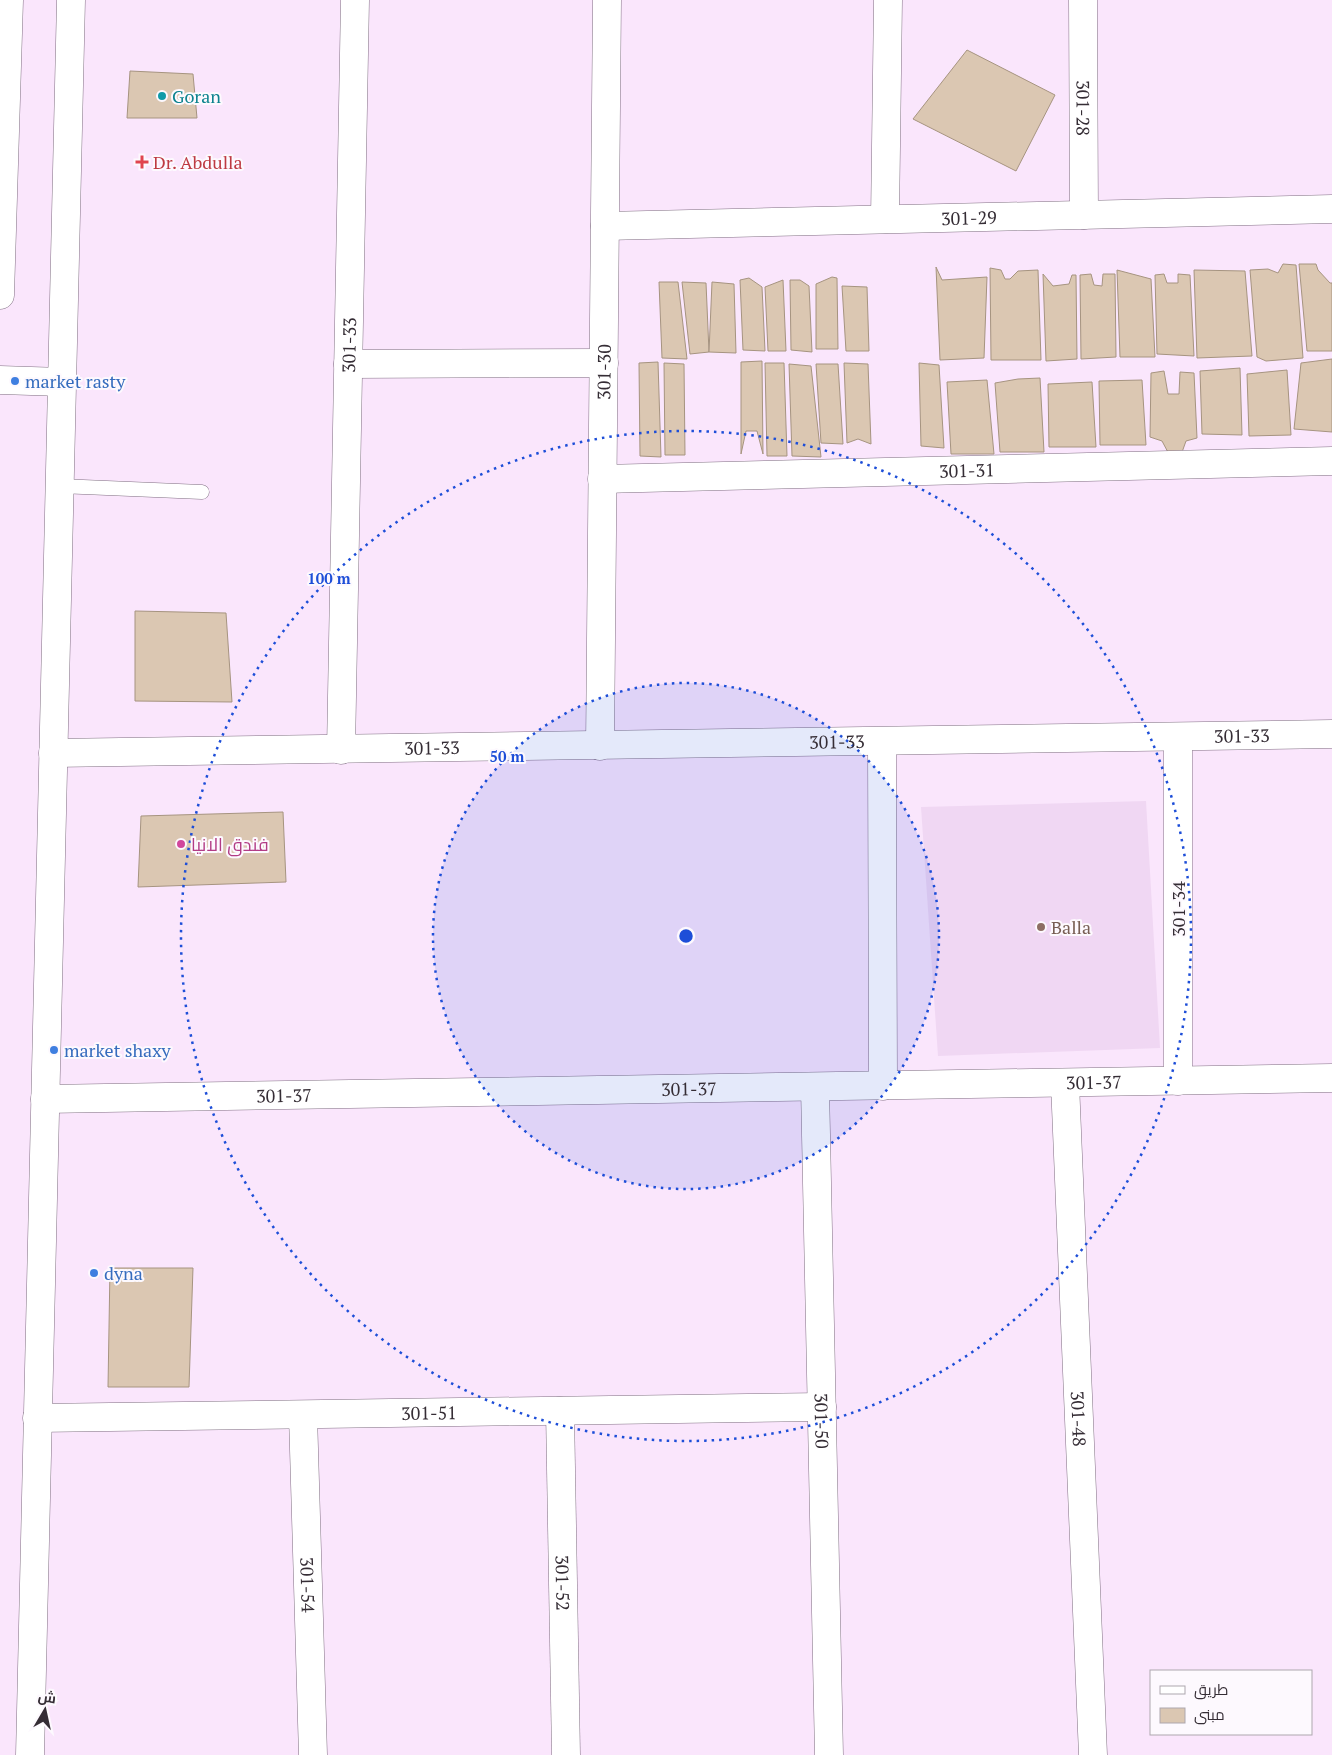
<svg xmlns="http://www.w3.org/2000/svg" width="1332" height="1755" viewBox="0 0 1332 1755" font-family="'PT Serif',Cairo,serif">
<rect width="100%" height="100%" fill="#fae6fc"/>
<polygon fill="#f0d7f3" points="1146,801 1160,1048 938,1056 921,807"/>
<g fill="#dbc7b2" stroke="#a69480">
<polygon points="967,50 1055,95 1016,171 913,119"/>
<polygon points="130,71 193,74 197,118 127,118"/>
<polygon points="1283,264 1296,265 1303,358 1266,361 1257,357 1250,270 1268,269 1278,273"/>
<polygon points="1299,264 1316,264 1318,270 1330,283 1332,283 1332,351 1307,351"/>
<polygon points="936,267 942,280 987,277 984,358 940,360"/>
<polygon points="990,268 1001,270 1005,279 1010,279 1018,271 1038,270 1041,360 991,360"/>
<polygon points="1117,270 1151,279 1155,357 1120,357"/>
<polygon points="1194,270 1245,271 1252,356 1197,358"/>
<polygon points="1043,274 1053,286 1069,284 1072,275 1076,275 1077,359 1046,361"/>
<polygon points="1091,274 1094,285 1102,286 1103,274 1115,274 1116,357 1081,359 1080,275"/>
<polygon points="1164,274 1167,283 1178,283 1178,274 1190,275 1194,356 1157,354 1155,275"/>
<polygon points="832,277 837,278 838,349 816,349 816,284"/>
<polygon points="749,278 762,287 765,351 743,350 740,280"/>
<polygon points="783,280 786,351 768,351 765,287"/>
<polygon points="790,280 800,280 809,286 812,352 791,350"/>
<polygon points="659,282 678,282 687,359 662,358"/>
<polygon points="682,282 706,283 709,352 690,354"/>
<polygon points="712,282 734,284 736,353 709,352"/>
<polygon points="842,286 867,287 869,351 846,351"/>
<polygon points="1332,359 1332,432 1294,429 1301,363"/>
<polygon points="762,361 763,454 757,431 746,431 741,454 741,362"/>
<polygon points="658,362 661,457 640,456 639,363"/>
<polygon points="664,363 684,364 685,455 665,455"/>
<polygon points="765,363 784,363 787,456 767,456"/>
<polygon points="844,363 868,364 871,444 858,439 847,443"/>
<polygon points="919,363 939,365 944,448 921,446"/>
<polygon points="789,364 811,366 821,457 792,456"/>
<polygon points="816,364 838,364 843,444 821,443"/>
<polygon points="1240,368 1242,435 1202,434 1200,371"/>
<polygon points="1287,370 1291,435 1249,436 1247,374"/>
<polygon points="1164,371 1168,394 1179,394 1180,372 1194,373 1197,438 1186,441 1181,455 1170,456 1162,441 1150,437 1151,373"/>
<polygon points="1040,378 1044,452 1000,452 995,383 1018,379"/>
<polygon points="987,380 994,454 951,454 947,382"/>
<polygon points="1142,380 1146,445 1100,445 1099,381"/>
<polygon points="1092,382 1096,447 1049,447 1048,384"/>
<polygon points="135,611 226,613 232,702 135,701"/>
<polygon points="283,812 286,882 138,887 141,816"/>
<polygon points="110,1268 193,1268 189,1387 108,1387"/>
</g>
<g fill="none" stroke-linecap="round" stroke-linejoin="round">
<g stroke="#817083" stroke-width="15">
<polyline id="lane" points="59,486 202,492"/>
</g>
<g stroke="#817083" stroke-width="29">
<g id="street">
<path id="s1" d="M1083 0 1084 215"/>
<polyline points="885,219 888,0"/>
<path id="s2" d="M605 226 1332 209"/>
<polyline points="348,364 604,363"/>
<path id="s3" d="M602 479 1332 461"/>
<polyline points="882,742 883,1086"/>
<path id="s4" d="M600 746 607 0"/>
<path id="s5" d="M341 750 355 0"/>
<path id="s6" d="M53 753 1332 734"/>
<polyline points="1178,1081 1178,737"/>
<path id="s7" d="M1065 1083 1093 1755"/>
<path id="s8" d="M815 1087 829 1755"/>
<path id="s9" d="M45 1099 1332 1078"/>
<path id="s10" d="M560 1411 566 1755"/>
<path id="s11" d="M303 1415 313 1755"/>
<path id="s12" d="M37 1418 822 1407"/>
</g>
</g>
<g stroke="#817083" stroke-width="29">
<g id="secondary">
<polyline points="0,295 9,0"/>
<polyline points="0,380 62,382"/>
<polyline points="30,1755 71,0"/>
</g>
</g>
<use href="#lane" stroke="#fff" stroke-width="14"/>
<use href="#street" stroke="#fff" stroke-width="28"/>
<use href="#secondary" stroke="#fff" stroke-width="28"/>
</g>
<circle cx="686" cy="936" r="253" fill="#1d4ed8" fill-opacity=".12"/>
<g fill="none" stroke="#1d4ed8" stroke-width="2.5" stroke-dasharray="2.5 5">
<circle cx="686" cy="936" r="253"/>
<circle cx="686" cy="936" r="505"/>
</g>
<circle fill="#0f9aa8" stroke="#fdf9fe" stroke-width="2" cx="162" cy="96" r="5"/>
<path fill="#e0444e" stroke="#fdf9fe" stroke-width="2" d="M139.5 154.5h5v5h5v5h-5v5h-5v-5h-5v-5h5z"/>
<g fill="#3f7fe0" stroke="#fdf9fe" stroke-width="2">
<circle cx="15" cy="381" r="5"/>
<circle cx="54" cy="1050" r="5"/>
<circle cx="94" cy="1273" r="5"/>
</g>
<circle fill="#d1479c" stroke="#fdf9fe" stroke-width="2" cx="181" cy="844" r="5"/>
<circle fill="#8d6e63" stroke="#fdf9fe" stroke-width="2" cx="1041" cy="927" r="5"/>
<g text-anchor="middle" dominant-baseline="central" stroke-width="4" stroke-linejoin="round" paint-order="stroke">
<g font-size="18" fill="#0d838f" stroke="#fdf9fe" text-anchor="start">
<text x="172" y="96">Goran</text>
</g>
<g font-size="18" fill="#352d35" stroke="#fdf9fe">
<text stroke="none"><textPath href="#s1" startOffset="108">301-28</textPath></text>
<text stroke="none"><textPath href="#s2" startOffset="364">301-29</textPath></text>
<text stroke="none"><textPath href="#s5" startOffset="405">301-33</textPath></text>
<text stroke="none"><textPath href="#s4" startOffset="374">301-30</textPath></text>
<text stroke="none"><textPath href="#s3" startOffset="365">301-31</textPath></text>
<text stroke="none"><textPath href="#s6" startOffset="1189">301-33</textPath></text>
<text stroke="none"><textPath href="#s6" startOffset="784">301-33</textPath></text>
<text stroke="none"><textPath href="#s6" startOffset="379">301-33</textPath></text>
<text transform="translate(1178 909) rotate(-90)">301-34</text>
<text stroke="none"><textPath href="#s9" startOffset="1049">301-37</textPath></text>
<text stroke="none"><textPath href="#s9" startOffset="644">301-37</textPath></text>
<text stroke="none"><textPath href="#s9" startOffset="239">301-37</textPath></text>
<text stroke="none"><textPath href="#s12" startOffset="392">301-51</textPath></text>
<text stroke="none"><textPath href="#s7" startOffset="336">301-48</textPath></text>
<text stroke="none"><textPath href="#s8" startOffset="334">301-50</textPath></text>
<text stroke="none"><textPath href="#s10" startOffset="172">301-52</textPath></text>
<text stroke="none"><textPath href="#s11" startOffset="170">301-54</textPath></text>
</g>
<g font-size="18" fill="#be3a42" stroke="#fdf9fe" text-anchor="start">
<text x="153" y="162">Dr. Abdulla</text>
</g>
<g font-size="18" fill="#366cbe" stroke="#fdf9fe" text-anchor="start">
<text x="25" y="381">market rasty</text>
<text x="64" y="1050">market shaxy</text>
<text x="104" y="1273">dyna</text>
</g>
<g font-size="18" fill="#b23c85" stroke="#fdf9fe" text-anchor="start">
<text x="191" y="844">فندق الانيا</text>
</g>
<g font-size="18" fill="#785e54" stroke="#fdf9fe" text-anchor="start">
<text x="1051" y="927">Balla</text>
</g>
</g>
<circle cx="686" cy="936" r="8" fill="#1d4ed8" stroke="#fdf9fe" stroke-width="2.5"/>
<g font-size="15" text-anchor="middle" font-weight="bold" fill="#1d4ed8" stroke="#fdf9fe" stroke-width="4" stroke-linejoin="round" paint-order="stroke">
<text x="329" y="584">100 m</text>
<text x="507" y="762">50 m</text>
</g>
<rect x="1150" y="1670" width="162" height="65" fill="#fdf9fe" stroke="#ada7ae"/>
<rect x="1160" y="1686" width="25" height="8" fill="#ffffff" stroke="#ada7ae"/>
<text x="1194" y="1695" font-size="15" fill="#352d35">طريق</text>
<rect x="1160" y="1708" width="25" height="15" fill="#dbc7b2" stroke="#ada7ae"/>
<text x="1194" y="1720" font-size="15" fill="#352d35">مبنى</text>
<g transform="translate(45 1710) rotate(9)" stroke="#fdf9fe" stroke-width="4" paint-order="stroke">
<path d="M0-4L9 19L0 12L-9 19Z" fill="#352d35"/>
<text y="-8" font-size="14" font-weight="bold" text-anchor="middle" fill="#352d35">ش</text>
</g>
</svg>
